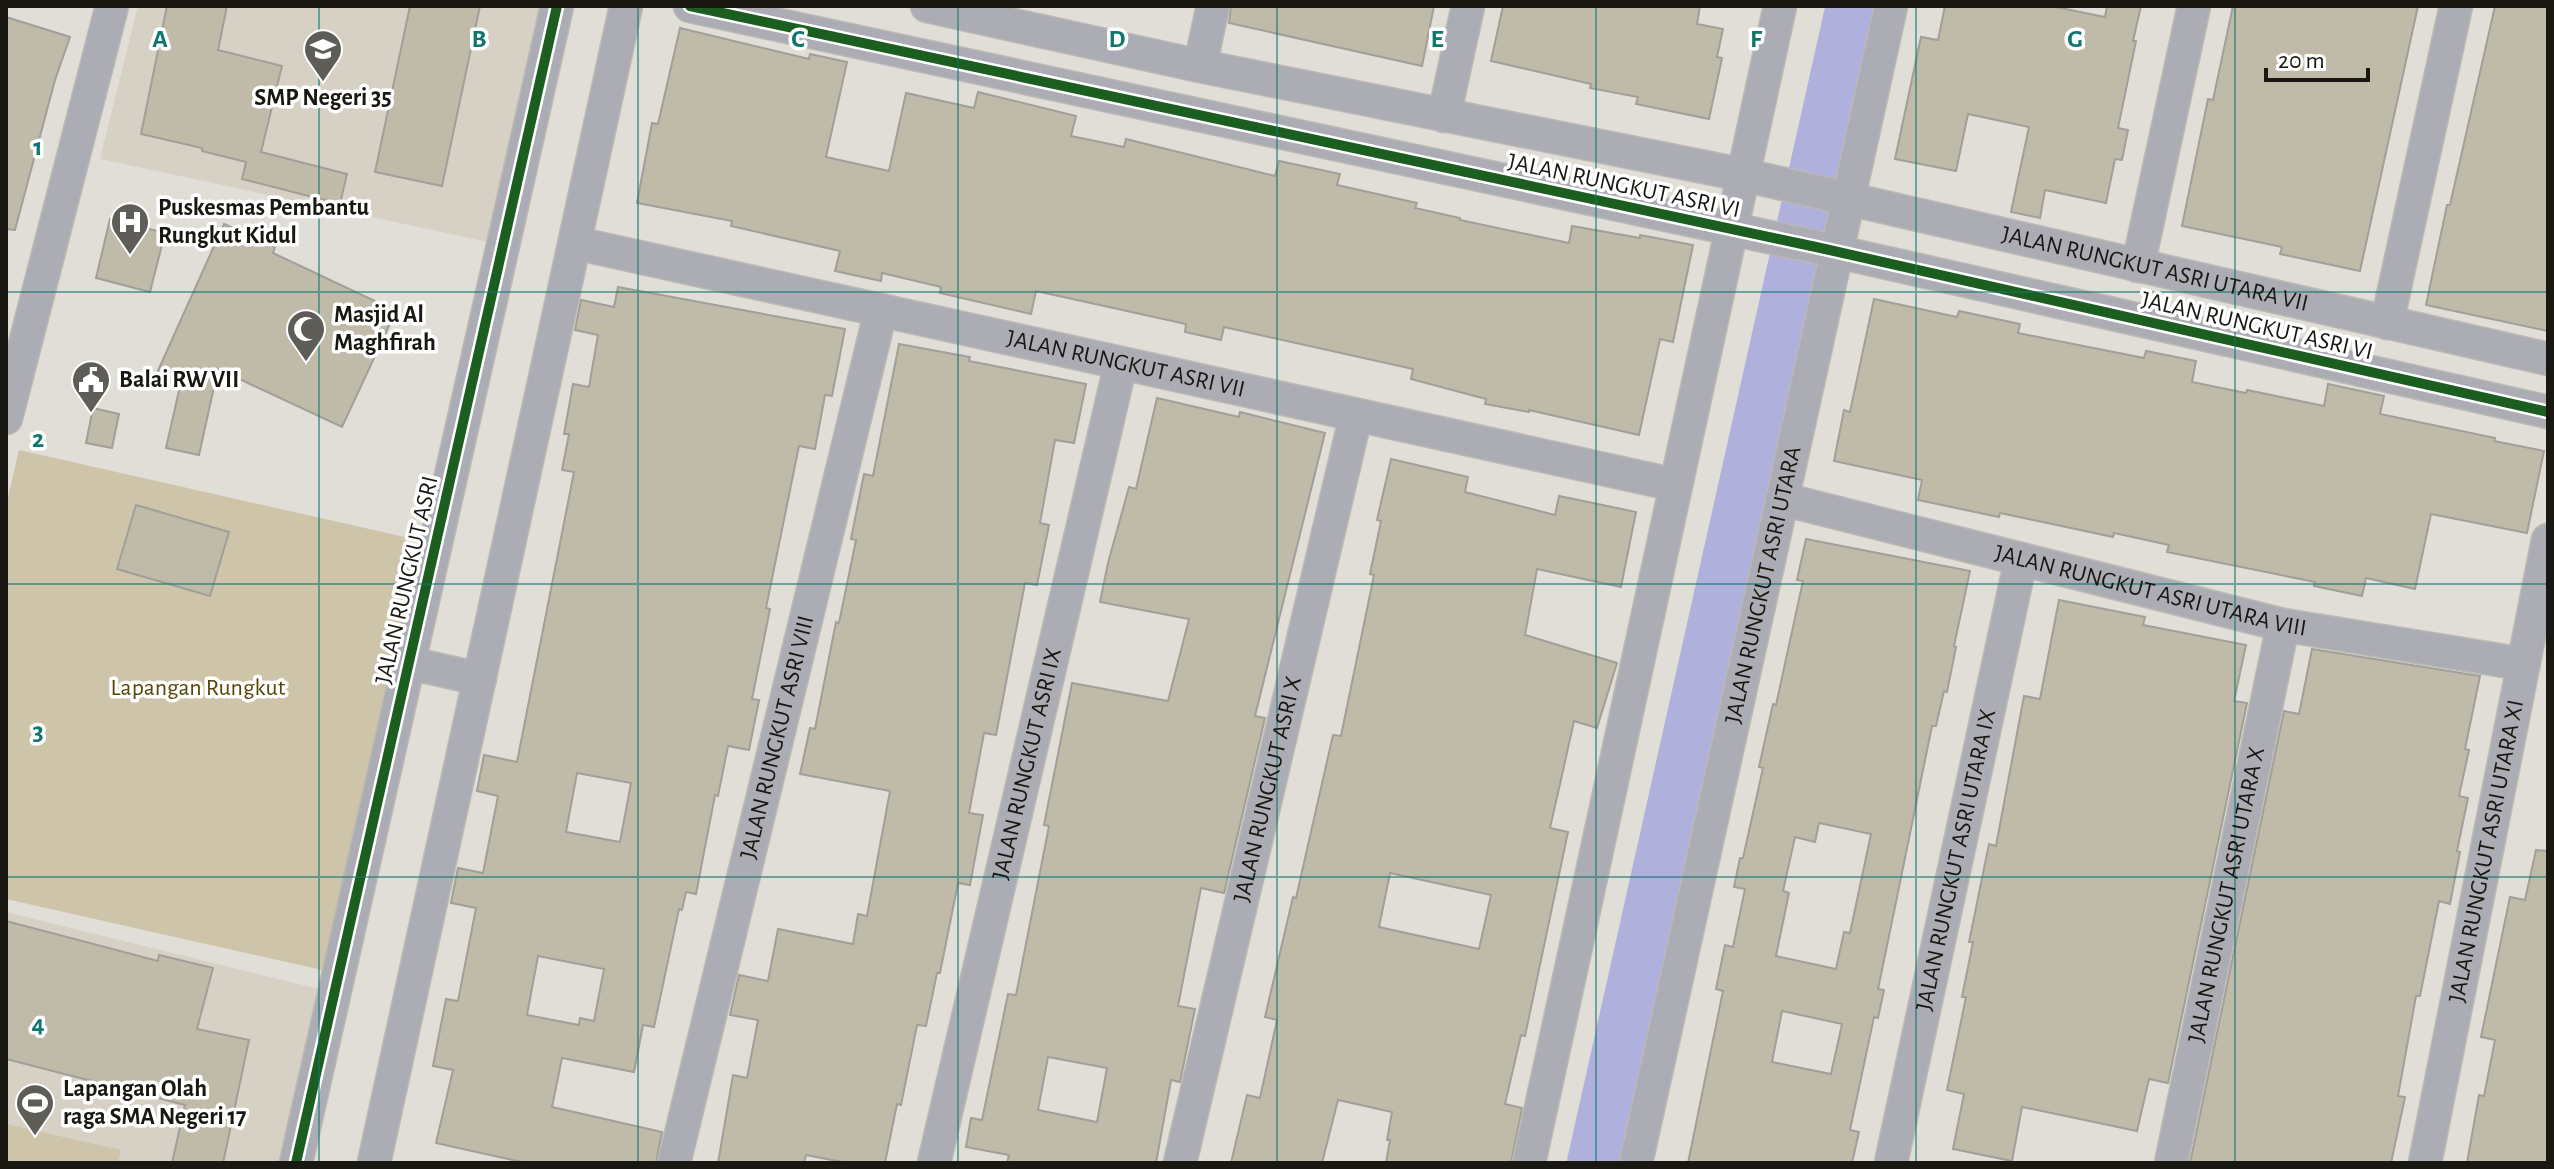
<svg xmlns="http://www.w3.org/2000/svg" width="2554" height="1169" viewBox="0 0 2554 1169" font-family="'Alegreya Sans',sans-serif">
<rect width="100%" height="100%" fill="#e0ded7"/>
<g fill="#d6d1c4">
<polygon points="138,6 544,6 493,243 100,159"/>
<polygon points="6,912 327,991 287,1163 6,1163"/>
</g>
<g fill="#cdc4a9">
<polygon points="19,450 427,542 331,972 6,899 6,506"/>
<polygon points="6,1124 121,1150 118,1163 6,1163"/>
</g>
<g fill="none" stroke-linecap="round" stroke-linejoin="round">
<polyline stroke="#b0b0dd" stroke-width="60" points="1597,1163 1856,6"/>
</g>
<g fill="#c0baa9" stroke="#a09f99" stroke-width="2" fill-rule="evenodd">
<polygon points="167,6 227,6 218,50 282,66 261,152 347,174 340,204 242,179 246,162 202,151 202,148 141,134"/>
<polygon points="410,6 480,6 442,186 375,172"/>
<polygon points="1231,6 1434,6 1422,66 1229,23"/>
<polygon points="1503,6 1700,6 1697,24 1723,29 1717,57 1722,58 1709,119 1636,104 1638,97 1590,88 1591,84 1491,61"/>
<polygon points="1945,6 2051,6 2105,17 2107,6 2141,6 2133,41 2136,41 2118,128 2128,130 2122,160 2115,159 2106,203 2045,190 2040,218 2011,212 2029,127 1968,114 1956,171 1895,159 1921,37 1938,40"/>
<polygon points="2233,6 2418,6 2360,271 2280,254 2282,247 2182,226 2208,99 2213,100"/>
<polygon points="2495,6 2548,6 2548,331 2426,305 2447,205 2450,205"/>
<polygon points="6,17 70,37 55,80 15,230 6,229"/>
<polygon points="680,28 809,59 810,54 847,62 826,157 889,171 906,93 974,108 978,92 1076,116 1071,136 1124,147 1126,139 1275,176 1279,161 1340,174 1337,185 1417,203 1415,208 1460,218 1460,220 1569,243 1572,226 1640,238 1640,235 1693,245 1673,342 1660,339 1639,435 1529,410 1529,412 1485,404 1486,399 1411,379 1413,369 1224,327 1221,340 1185,332 1186,324 1036,291 1031,314 940,293 941,287 882,273 881,281 835,271 840,251 731,226 732,221 637,203 652,123 658,124"/>
<polygon points="110,219 165,233 150,292 96,278"/>
<polygon points="224,224 275,247 273,253 396,311 342,427 218,369 199,455 166,448 180,386 156,375"/>
<path d="M618 287 845 329 832 396 825 395 815 449 799 446 766 608 770 609 752 699 759 700 749 750 728 746 718 796 715 795 696 894 686 892 682 910 679 909 654 1027 643 1025 634 1072 562 1058 552 1107 662 1132 656 1163H526L436 1143 453 1070 433 1066 446 999 458 1001 476 908 451 903 458 868 483 873 498 796 477 791 484 755 517 762 574 472 562 470 569 434H564L573 384 589 387 598 335 575 330 581 300 614 307ZM577 773 631 783 620 842 566 832ZM538 956 604 969 594 1021 580 1018 579 1025 527 1015Z"/>
<polygon points="1874,299 1957,317 1959,311 2020,324 2018,333 2144,358 2146,351 2196,361 2192,382 2246,393 2247,390 2324,406 2328,384 2384,396 2380,414 2495,438 2494,441 2544,451 2527,533 2431,514 2415,589 2366,578 2362,596 2314,586 2315,582 2167,552 2169,545 2114,533 2113,537 2000,513 1999,517 1918,500 1922,480 1834,461 1844,410 1850,412"/>
<polygon points="899,344 970,357 969,361 1086,384 1074,443 1055,440 1040,523 1049,525 1037,585 1025,583 996,735 984,733 969,813 983,815 970,885 958,883 940,973 937,973 926,1026 917,1025 901,1105 897,1104 885,1163 847,1163 806,1155 804,1163 718,1163 733,1075 747,1078 758,1020 730,1015 739,975 768,981 778,929 853,944 858,914 867,916 890,791 800,774 810,728 815,729 836,622 839,623 856,540 851,539 864,474 873,476"/>
<path d="M1157 398 1239 417 1240 412 1325 433 1255 716 1265 718 1224 893 1201 888 1178 1006 1195 1009 1180 1082 1171 1080 1156 1163H1007L1009 1155 966 1147 971 1118 982 1120 1008 994 1016 995 1049 826 1044 825 1072 683 1168 701 1189 619 1100 602 1108 563 1129 487 1136 489ZM1048 1057 1107 1068 1097 1122 1038 1110Z"/>
<polygon points="93,408 119,414 112,448 86,443"/>
<path d="M1391 459 1468 477 1465 492 1555 515 1559 496 1636 512 1621 587 1537 569 1525 635 1617 663 1597 728 1574 721 1560 784 1550 828 1568 832 1525 1036 1521 1035 1505 1104 1522 1108 1511 1163H1386L1390 1140H1387L1392 1112 1338 1100 1322 1163H1231L1247 1095 1260 1098 1277 1020 1265 1017 1293 897 1296 898 1333 735 1341 736 1374 575 1370 574 1381 521 1377 520ZM1390 873 1491 895 1479 949 1379 927Z"/>
<polygon points="136,505 229,532 210,596 117,569"/>
<path d="M1806 539 1970 571 1954 646 1956 647 1947 692 1944 691 1936 726H1932L1888 941 1878 989 1884 990 1878 1018 1874 1017 1850 1130 1859 1132 1852 1163H1688L1723 991 1716 989 1725 945 1733 947 1745 889 1734 887 1740 858H1743L1763 768 1759 767 1773 704 1776 705 1803 581 1797 580ZM1819 823 1871 834 1850 933 1844 932 1836 969 1776 956 1789 893 1783 891 1795 837 1815 842ZM1782 1011 1842 1024 1831 1074 1772 1062Z"/>
<polygon points="2059,600 2145,617 2143,625 2246,645 2234,701 2247,703 2168,1083 2149,1079 2137,1131 2022,1107 2012,1161 1953,1149 1964,1094 1947,1090 1966,997 1962,997 1973,942 1969,942 1989,844 1996,846 2024,696 2040,699"/>
<polygon points="2312,649 2480,676 2465,749 2469,750 2459,796 2468,798 2457,851 2460,852 2450,904 2439,901 2420,996 2416,996 2398,1096 2405,1097 2391,1163 2190,1163 2284,711 2299,714"/>
<polygon points="2536,850 2548,851 2548,1163 2467,1163 2479,1095 2484,1096 2495,1040 2481,1037 2510,897 2525,900"/>
<polygon points="6,921 158,961 159,955 213,968 197,1029 249,1040 223,1163 172,1163 185,1105 6,1059"/>
</g>
<g fill="none" stroke-linecap="round" stroke-linejoin="round">
<g stroke="#bbb9b4" stroke-width="35">
<g id="minor">
<polyline points="690,6 1816,247 2548,412"/>
<path id="s1" d="M927 6 1200 66 1744 175 2548 359"/>
<polyline points="1200,66 1213,6"/>
<polyline points="1444,116 1468,6"/>
<path id="s2" d="M575 243 1676 485"/>
<polyline points="2138,266 2194,6"/>
<polyline points="2387,323 2456,6"/>
<polyline points="6,418 112,6"/>
<path id="s3" d="M1782 499 2283 625 2523 664"/>
<polyline points="409,663 480,679"/>
<polyline points="296,1163 557,6"/>
<polyline points="374,1163 626,6"/>
<path id="s4" d="M674 1163 881 310"/>
<path id="s5" d="M934 1163 1121 363"/>
<path id="s6" d="M1180 1163 1356 415"/>
<polyline points="1529,1163 1780,6"/>
<path id="s7" d="M1636 1163 1891 6"/>
<path id="s8" d="M1891 1163 2021 559"/>
<path id="s9" d="M2171 1163 2283 625"/>
<path id="s10" d="M2425 1163 2548 540"/>
</g>
</g>
<use href="#minor" stroke="#acacb4" stroke-width="32"/>
<g stroke="#fff" stroke-width="15">
<g id="cycleway">
<polyline points="690,6 1816,247 2548,412"/>
<polyline points="296,1163 557,6"/>
</g>
</g>
<use href="#cycleway" stroke="#1b5e20" stroke-width="10"/>
</g>
<path fill="none" stroke="#0f766e" stroke-width="2" stroke-opacity="0.55" d="M319 6V1163M638 6V1163M958 6V1163M1277 6V1163M1596 6V1163M1916 6V1163M2235 6V1163M6 292H2548M6 584H2548M6 877H2548"/>
<defs>
<g id="school-pin" transform="scale(2)"><path d="M0 17L-7.5 6A9.5 9.5 0 1 1 7.5 6Z" fill="#5e5d57" stroke="#fff"/><path d="M0-5L7-2L0 1L-7-2ZM-4 1L0 2.5L4 1V4Q0 6-4 4Z" fill="#fff"/></g>
<g id="hospital-pin" transform="scale(2)"><path d="M0 17L-7.5 6A9.5 9.5 0 1 1 7.5 6Z" fill="#5e5d57" stroke="#fff"/><path d="M-5-5h3v3.5h4V-5h3V5h-3V1.5h-4V5h-3Z" fill="#fff"/></g>
<g id="mosque-pin" transform="scale(2)"><path d="M0 17L-7.5 6A9.5 9.5 0 1 1 7.5 6Z" fill="#5e5d57" stroke="#fff"/><path d="M3.5-4.9A6 6 0 1 0 3.5 4.9A5 5 0 1 1 3.5-4.9Z" fill="#fff"/></g>
<g id="civic-pin" transform="scale(2)"><path d="M0 17L-7.5 6A9.5 9.5 0 1 1 7.5 6Z" fill="#5e5d57" stroke="#fff"/><path d="M-.6-6.5H3V-4.5H.6V-3L4-1V1h2V6H-6V1h2V-1L-.6-3ZM-1.2 2.5V6h2.4V2.5Z" fill="#fff"/></g>
<g id="stadium-pin" transform="scale(2)"><path d="M0 17L-7.5 6A9.5 9.5 0 1 1 7.5 6Z" fill="#5e5d57" stroke="#fff"/><path d="M0-5a6.5 5 0 1 0 0 10a6.5 5 0 1 0 0-10ZM-3.5-1.8h7v3.6h-7Z" fill="#fff"/></g>
</defs>
<g fill-rule="evenodd">
<use href="#school-pin" x="323" y="49"/>
<use href="#hospital-pin" x="130" y="222"/>
<use href="#mosque-pin" x="306" y="329"/>
<use href="#civic-pin" x="91" y="380"/>
<use href="#stadium-pin" x="35" y="1103"/>
</g>
<g text-anchor="middle" dominant-baseline="central" stroke-width="7" stroke-linejoin="round" paint-order="stroke">
<g font-size="24" font-weight="bold" fill="#181712" stroke="#fff" text-anchor="start">
<text x="323" y="98" text-anchor="middle">SMP Negeri 35</text>
<text x="158" y="208">Puskesmas Pembantu<tspan x="158" dy="28">Rungkut Kidul</tspan></text>
<text x="334" y="315">Masjid Al<tspan x="334" dy="28">Maghfirah</tspan></text>
<text x="119" y="380">Balai RW VII</text>
<text x="63" y="1089">Lapangan Olah<tspan x="63" dy="28">raga SMA Negeri 17</tspan></text>
</g>
<g font-size="24" fill="#181712" stroke="#fff">
<text transform="translate(1624 186) rotate(12)">JALAN RUNGKUT ASRI VI</text>
<text stroke="none"><textPath href="#s1" startOffset="1256">JALAN RUNGKUT ASRI UTARA VII</textPath></text>
<text transform="translate(2257 326) rotate(13)">JALAN RUNGKUT ASRI VI</text>
<text stroke="none"><textPath href="#s2" startOffset="564">JALAN RUNGKUT ASRI VII</textPath></text>
<text transform="translate(407 580) rotate(-77)">JALAN RUNGKUT ASRI</text>
<text stroke="none"><textPath href="#s7" startOffset="592">JALAN RUNGKUT ASRI UTARA</textPath></text>
<text stroke="none"><textPath href="#s3" startOffset="380">JALAN RUNGKUT ASRI UTARA VIII</textPath></text>
<text stroke="none"><textPath href="#s4" startOffset="438">JALAN RUNGKUT ASRI VIII</textPath></text>
<text stroke="none"><textPath href="#s5" startOffset="410">JALAN RUNGKUT ASRI IX</textPath></text>
<text stroke="none"><textPath href="#s6" startOffset="384">JALAN RUNGKUT ASRI X</textPath></text>
<text stroke="none"><textPath href="#s10" startOffset="318">JALAN RUNGKUT ASRI UTARA XI</textPath></text>
<text stroke="none"><textPath href="#s8" startOffset="310">JALAN RUNGKUT ASRI UTARA IX</textPath></text>
<text stroke="none"><textPath href="#s9" startOffset="274">JALAN RUNGKUT ASRI UTARA X</textPath></text>
</g>
<g font-size="24" fill="#584609" stroke="#fff">
<text x="198" y="688">Lapangan Rungkut</text>
</g>
</g>
<g font-size="26" text-anchor="middle" font-weight="bold" fill="#0f766e" stroke="#fff" stroke-width="7" stroke-linejoin="round" paint-order="stroke">
<text x="160" y="47">A</text>
<text x="479" y="47">B</text>
<text x="798" y="47">C</text>
<text x="1117" y="47">D</text>
<text x="1437" y="47">E</text>
<text x="1756" y="47">F</text>
<text x="2075" y="47">G</text>
<text x="38" y="155">1</text>
<text x="38" y="447">2</text>
<text x="38" y="740">3</text>
<text x="38" y="1032">4</text>
</g>
<rect width="2554" height="1169" fill="none" stroke="#181712" stroke-width="16"/>
<path d="M2266 68v12h102v-12" fill="none" stroke="#181712" stroke-width="4"/>
<text x="2278" y="68" font-size="24" fill="#181712" stroke="#ffffff" stroke-width="6" paint-order="stroke">20 m</text>
</svg>
